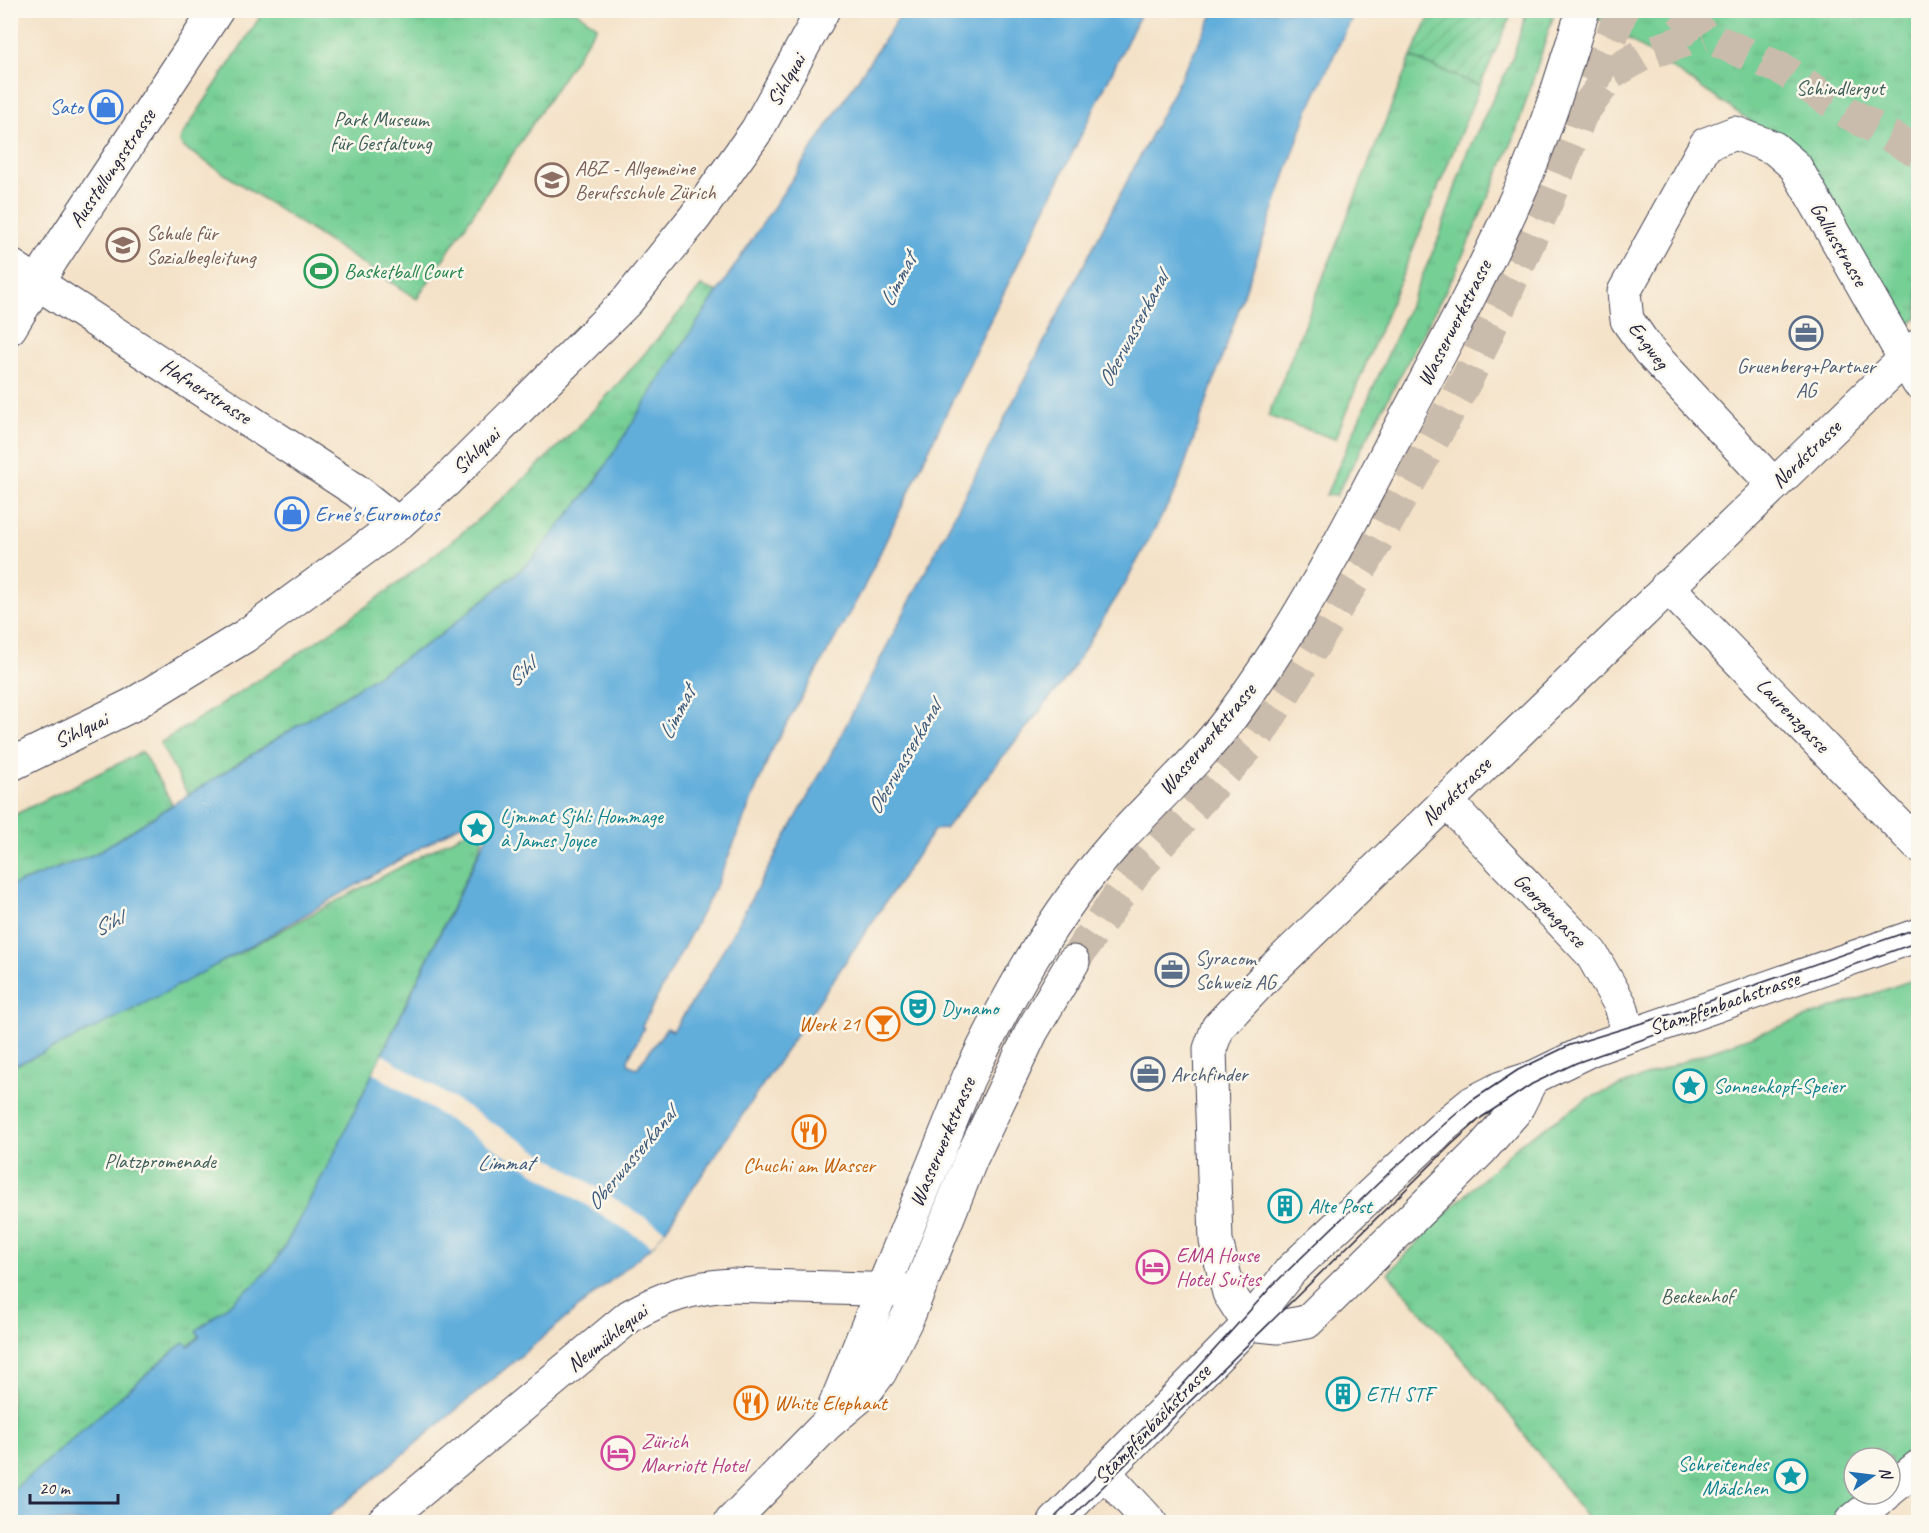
<svg xmlns="http://www.w3.org/2000/svg" width="1929" height="1533" viewBox="0 0 1929 1533" font-family="Caveat,sans-serif">
<defs>
<pattern id="grass-tufts" width="24" height="20" patternUnits="userSpaceOnUse" patternTransform="scale(1.5)"><rect width="24" height="20" fill="#76cf95"/><path d="M3 7l-1-3M5 7V3M7 7l1-3M15 17l-1-3M17 17v-4M19 17l1-3" fill="none" stroke="#66b181"/></pattern>
<pattern id="garden-furrows" width="10" height="10" patternUnits="userSpaceOnUse" patternTransform="scale(1.5)"><rect width="10" height="10" fill="#76cf95"/><path d="M-1 1l2-2M0 10L10 0M9 11l2-2" fill="none" stroke="#66b181"/></pattern>
</defs>
<rect width="100%" height="100%" fill="#fbf7ec"/>
<filter id="ink" filterUnits="userSpaceOnUse"><feTurbulence type="fractalNoise" baseFrequency=".0167" numOctaves="2"/><feDisplacementMap in="SourceGraphic" scale="12" xChannelSelector="R" yChannelSelector="G"/><feConvolveMatrix kernelMatrix="1 2 1 2 8 2 1 2 1" color-interpolation-filters="sRGB"/></filter>
<filter id="wash" filterUnits="userSpaceOnUse"><feTurbulence type="fractalNoise" baseFrequency=".008" numOctaves="4" result="noise"/><feDisplacementMap in="SourceGraphic" scale="24" xChannelSelector="R" yChannelSelector="G"/><feGaussianBlur stdDeviation="1.35" result="paint"/><feColorMatrix in="noise" values="0 0 0 0 0 0 0 0 0 0 0 0 0 0 0 0 0 1.4 0 .05"/><feComposite in="paint" operator="in"/></filter>
<g filter="url(#wash)">
<rect width="100%" height="100%" fill="#f4e2c8"/>
<g fill="url(#grass-tufts)" stroke="#4c7868" stroke-width="1.5">
<polygon points="574,10 597,26 417,299 183,147 180,142 181,137 264,11"/>
<polygon points="1527,11 1555,11 1514,138 1456,271 1336,496 1326,495 1438,240 1466,155 1512,59"/>
<polygon points="1587,11 1918,11 1918,317 1906,328 1789,147"/>
<polygon points="1411,57 1480,86 1335,439 1268,416"/>
<path d="M701 286 718 292 594 484 530 562 438 637 188 795 160 743C294 659 428 571 543 461 600 407 652 347 701 286Z"/>
<polygon points="142,752 173,805 95,854 11,886 10,817"/>
<polygon points="477,826 485,831 478,853 333,1156 286,1244 275,1262 256,1283 196,1331 200,1336 188,1346 184,1342 11,1492 11,1067 46,1051 237,954"/>
<polygon points="1918,978 1918,1453 1890,1477 1890,1458 1854,1458 1854,1494 1869,1494 1832,1522 1590,1522 1497,1398 1388,1273 1438,1221 1519,1144 1589,1098 1702,1054"/>
</g>
<polygon fill="url(#garden-furrows)" stroke="#4c7868" stroke-width="1.5" points="1432,11 1513,11 1480,86 1411,57"/>
<path fill="#62aedb" stroke="#42688b" stroke-width="1.5" d="M903 11H1142L986 329 863 589 772 750 718 882 642 1026 644 1028 628 1059 629 1065 637 1068 667 1028 673 1031 706 981 828 760 1215 11H1355L1308 110 1176 490 1124 585 1067 677 945 829 934 830 665 1230 652 1246 322 1522H11V1492L184 1342 189 1346 200 1336 196 1331 256 1283 275 1262 286 1244 333 1156 487 836 484 822 474 818 465 822C316 908 168 999 11 1067V886L95 854 438 637 530 562 594 484 658 382Z"/>
<polygon fill="#f4e2c8" points="382,1054 665,1230 652,1246 373,1073"/>
</g>
<g filter="url(#ink)">
<g fill="none" stroke-linecap="round" stroke-linejoin="round">
<polyline stroke="#cabcac" stroke-width="33" stroke-dasharray="33 16" stroke-linecap="butt" points="1073,962 1137,869 1258,736 1365,562 1468,377 1546,204 1622,10"/>
<g stroke="#cabcac" stroke-width="33" stroke-dasharray="33 16" stroke-linecap="butt">
<polyline points="1681,10 1703,35 1782,69 1847,112 1918,152"/>
<polyline points="1583,112 1612,73 1642,55 1703,35"/>
</g>
<g stroke="#423f50" stroke-width="35">
<g id="minor">
<polyline points="10,265 357,491 398,524"/>
<polyline points="10,328 52,259 217,10"/>
<polyline points="1774,485 1649,351 1627,320 1624,292 1706,144 1735,133 1774,148 1795,166 1918,382"/>
<polyline points="1667,586 1918,845"/>
<polyline points="10,765 132,705 245,636 398,524 445,482 628,300 695,217 757,130 823,10"/>
<polyline points="1446,801 1591,953 1621,1006 1629,1036"/>
<polyline points="1249,1324 1229,1293 1216,1241 1210,1049 1218,1027 1270,972 1918,346"/>
<polyline points="1249,1324 1278,1327 1307,1322 1481,1150 1516,1110 1532,1078"/>
<path d="M828 1423 968 1079C1008 996 1052 916 1113 846 1151 803 1196 764 1231 717 1293 634 1341 542 1389 449 1433 367 1478 284 1516 199 1544 138 1563 74 1583 10"/>
<polyline points="1105,1473 1150,1522"/>
<polyline points="1890,1490 1918,1467"/>
<path d="M383 1522 630 1316C663 1297 693 1287 731 1285L902 1290"/>
<polyline points="731,1522 828,1423 865,1392 880,1372 909,1314 971,1159 1032,1031 1073,962"/>
<polyline points="1055,1522 1249,1324 1291,1270 1445,1125 1472,1103 1501,1088 1532,1078 1592,1049 1918,935"/>
<polyline points="1851,1522 1886,1494"/>
</g>
</g>
<use href="#minor" stroke="#fff" stroke-width="33"/>
<g stroke="#22223b" stroke-width="1.5">
<polyline points="1050,1522 1139,1433 1273,1285 1392,1170 1471,1101 1518,1070 1570,1045 1681,1011 1918,928"/>
<polyline points="1067,1522 1452,1144 1482,1117 1532,1084 1576,1063 1918,942"/>
</g>
</g>
</g>
<defs>
<g id="shop-ring" transform="scale(1.725)"><circle r="9.5" fill="#fbf7ec" stroke="#3f7fe0" stroke-width="1.5"/><path d="M-5-2.5h2.3a2.7 3.5 0 0 1 5.4 0H5L5.5 6h-11ZM-1.5-2.5h3a1.5 2.3 0 0 0-3 0Z" fill="#3f7fe0"/></g>
<g id="university-ring" transform="scale(1.725)"><circle r="9.5" fill="#fbf7ec" stroke="#8d6e63" stroke-width="1.5"/><path d="M0-5L7-2L0 1L-7-2ZM-4 1L0 2.5L4 1V4Q0 6-4 4Z" fill="#8d6e63"/></g>
<g id="stadium-ring" transform="scale(1.725)"><circle r="9.5" fill="#fbf7ec" stroke="#2e9e5b" stroke-width="1.5"/><path d="M0-5a6.5 5 0 1 0 0 10a6.5 5 0 1 0 0-10ZM-3.5-1.8h7v3.6h-7Z" fill="#2e9e5b"/></g>
<g id="office-ring" transform="scale(1.725)"><circle r="9.5" fill="#fbf7ec" stroke="#5c6f8a" stroke-width="1.5"/><path d="M-6-3h4V-5.5h4V-3h4V5H-6ZM-1-4.5V-3h2v-1.5ZM-6 0V1H6V0Z" fill="#5c6f8a"/></g>
<g id="sight-ring" transform="scale(1.725)"><circle r="9.5" fill="#fbf7ec" stroke="#0f9aa8" stroke-width="1.5"/><path d="M0-6L1.8-2.2L6-1.7L2.9 1.2L3.7 5.4L0 3.3L-3.7 5.4L-2.9 1.2L-6-1.7L-1.8-2.2Z" fill="#0f9aa8"/></g>
<g id="theatre-ring" transform="scale(1.725)"><circle r="9.5" fill="#fbf7ec" stroke="#0f9aa8" stroke-width="1.5"/><path d="M-5-5.5Q0-4 5-5.5V0Q5 5 0 6Q-5 5-5 0ZM-3.3-2.5H-1v1.5H-3.3ZM1-2.5H3.3v1.5H1ZM-2.8 1Q0 5.5 2.8 1Z" fill="#0f9aa8"/></g>
<g id="bar-ring" transform="scale(1.725)"><circle r="9.5" fill="#fbf7ec" stroke="#e8710a" stroke-width="1.5"/><path d="M-6-5H6L.8 .8V4.5H3.5V6h-7V4.5H-.8V.8Z" fill="#e8710a"/></g>
<g id="restaurant-ring" transform="scale(1.725)"><circle r="9.5" fill="#fbf7ec" stroke="#e8710a" stroke-width="1.5"/><path d="M-5-6h1v4h1v-4h1v4h1v-4h1v5L-1.5 .5V6h-2V.5L-5-1ZM5-6V6H3V1.5H1.5Q1.5-4 5-6Z" fill="#e8710a"/></g>
<g id="building-ring" transform="scale(1.725)"><circle r="9.5" fill="#fbf7ec" stroke="#0f9aa8" stroke-width="1.5"/><path d="M-4-6H4V6H1V3H-1V6H-4ZM-2.5-4.3h1.7v1.8h-1.7ZM.8-4.3h1.7v1.8H.8ZM-2.5-1h1.7V.8h-1.7ZM.8-1h1.7V.8H.8Z" fill="#0f9aa8"/></g>
<g id="hotel-ring" transform="scale(1.725)"><circle r="9.5" fill="#fbf7ec" stroke="#d1479c" stroke-width="1.5"/><path d="M-6-4.5h1.5V1H6V5H4.5V3h-9V5H-6ZM-4 0a1.8 1.8 0 1 1 3.6 0ZM.5 0V-2.5h3Q6-2.5 6 0Z" fill="#d1479c"/></g>
</defs>
<g fill-rule="evenodd">
<use href="#shop-ring" x="106" y="107"/>
<use href="#university-ring" x="552" y="180"/>
<use href="#university-ring" x="123" y="245"/>
<use href="#stadium-ring" x="321" y="271"/>
<use href="#office-ring" x="1806" y="333"/>
<use href="#shop-ring" x="292" y="514"/>
<use href="#sight-ring" x="477" y="828"/>
<use href="#office-ring" x="1172" y="970"/>
<use href="#theatre-ring" x="918" y="1008"/>
<use href="#bar-ring" x="883" y="1024"/>
<use href="#office-ring" x="1148" y="1074"/>
<use href="#sight-ring" x="1690" y="1086"/>
<use href="#restaurant-ring" x="809" y="1132"/>
<use href="#building-ring" x="1285" y="1206"/>
<use href="#hotel-ring" x="1153" y="1267"/>
<use href="#building-ring" x="1343" y="1394"/>
<use href="#restaurant-ring" x="751" y="1403"/>
<use href="#hotel-ring" x="618" y="1453"/>
<use href="#sight-ring" x="1791" y="1476"/>
</g>
<g text-anchor="middle" dominant-baseline="central" stroke-width="5" stroke-linejoin="round" paint-order="stroke">
<g font-size="21" fill="#22223b" stroke="#fbf7ec">
<text transform="translate(786 80) rotate(-60)">Sihlquai</text>
<text transform="translate(112 168) rotate(-56)">Ausstellungsstrasse</text>
<text transform="translate(1839 244) rotate(60)">Gallusstrasse</text>
<text transform="translate(1454 323) rotate(-63)">Wasserwerkstrasse</text>
<text transform="translate(1649 345) rotate(53)">Engweg</text>
<text transform="translate(206 391) rotate(33)">Hafnerstrasse</text>
<text transform="translate(476 451) rotate(-44)">Sihlquai</text>
<text transform="translate(1806 454) rotate(-44)">Nordstrasse</text>
<text transform="translate(1793 715) rotate(46)">Laurenzgasse</text>
<text transform="translate(81 730) rotate(-26)">Sihlquai</text>
<text transform="translate(1207 739) rotate(-50)">Wasserwerkstrasse</text>
<text transform="translate(1456 791) rotate(-44)">Nordstrasse</text>
<text transform="translate(1550 910) rotate(46)">Georgengasse</text>
<text transform="translate(1724 1003) rotate(-19)">Stampfenbachstrasse</text>
<text transform="translate(942 1142) rotate(-67)">Wasserwerkstrasse</text>
<text transform="translate(607 1338) rotate(-38)">Neumühlequai</text>
<text transform="translate(1152 1424) rotate(-46)">Stampfenbachstrasse</text>
</g>
<g font-size="21" fill="#3f5f5a" stroke="#fbf7ec">
<text x="1840" y="88">Schindlergut</text>
<text x="381" y="119">Park Museum<tspan x="381" dy="24">für Gestaltung</tspan></text>
<text x="160" y="1161">Platzpromenade</text>
<text x="1697" y="1296">Beckenhof</text>
</g>
<g font-size="21" fill="#366cbe" stroke="#fbf7ec" text-anchor="end">
<text x="83" y="107">Sato</text>
<text x="315" y="514" text-anchor="start">Erne's Euromotos</text>
</g>
<g font-size="21" fill="#785e54" stroke="#fbf7ec" text-anchor="start">
<text x="575" y="168">ABZ - Allgemeine<tspan x="575" dy="24">Berufsschule Zürich</tspan></text>
<text x="146" y="233">Schule für<tspan x="146" dy="24">Sozialbegleitung</tspan></text>
</g>
<g font-size="21" fill="#27864d" stroke="#fbf7ec" text-anchor="start">
<text x="344" y="271">Basketball Court</text>
</g>
<g font-size="21" fill="#4e5e75" stroke="#fbf7ec" text-anchor="start">
<text x="1806" y="366" text-anchor="middle">Gruenberg+Partner<tspan x="1806" dy="24">AG</tspan></text>
<text x="1195" y="958">Syracom<tspan x="1195" dy="24">Schweiz AG</tspan></text>
<text x="1171" y="1074">Archfinder</text>
</g>
<g font-size="21" fill="#0d838f" stroke="#fbf7ec" text-anchor="start">
<text x="500" y="816">Ljmmat Sjhl: Hommage<tspan x="500" dy="24">à James Joyce</tspan></text>
<text x="941" y="1008">Dynamo</text>
<text x="1713" y="1086">Sonnenkopf-Speier</text>
<text x="1308" y="1206">Alte Post</text>
<text x="1366" y="1394">ETH STF</text>
<text x="1768" y="1464" text-anchor="end">Schreitendes<tspan x="1768" dy="24">Mädchen</tspan></text>
</g>
<g font-size="21" fill="#c56008" stroke="#fbf7ec" text-anchor="end">
<text x="860" y="1024">Werk 21</text>
<text x="809" y="1165" text-anchor="middle">Chuchi am Wasser</text>
<text x="774" y="1403" text-anchor="start">White Elephant</text>
</g>
<g font-size="21" fill="#b23c85" stroke="#fbf7ec" text-anchor="start">
<text x="1176" y="1255">EMA House<tspan x="1176" dy="24">Hotel Suites</tspan></text>
<text x="641" y="1441">Zürich<tspan x="641" dy="24">Marriott Hotel</tspan></text>
</g>
<g font-size="22" font-style="italic" fill="#3c5a7b" stroke="#fbf7ec">
<text transform="translate(898 280) rotate(-63)">Limmat</text>
<text transform="translate(1133 330) rotate(-62)">Oberwasserkanal</text>
<text transform="translate(521 673) rotate(-43)">Sihl</text>
<text transform="translate(677 713) rotate(-63)">Limmat</text>
<text transform="translate(904 758) rotate(-60)">Oberwasserkanal</text>
<text transform="translate(108 924) rotate(-25)">Sihl</text>
<text transform="translate(631 1159) rotate(-50)">Oberwasserkanal</text>
<text x="505" y="1163">Limmat</text>
</g>
</g>
<rect width="1929" height="1533" fill="none" stroke="#fbf7ec" stroke-width="36"/>
<g transform="translate(1872 1476) rotate(76)"><circle r="28" fill="#fbf7ec" stroke="#a4a2a5" stroke-width="1.5"/>
<path d="M0-4.5L10 22L0 15L-10 22Z" fill="#1f6fb2"/>
<text y="-9" font-size="16" font-weight="bold" text-anchor="middle" fill="#22223b">N</text>
</g>
<path d="M30 1494v9h88v-9" fill="none" stroke="#22223b" stroke-width="3"/>
<text x="39" y="1494" font-size="18" fill="#22223b" stroke="#fbf7ec" stroke-width="4.5" paint-order="stroke">20 m</text>
</svg>
